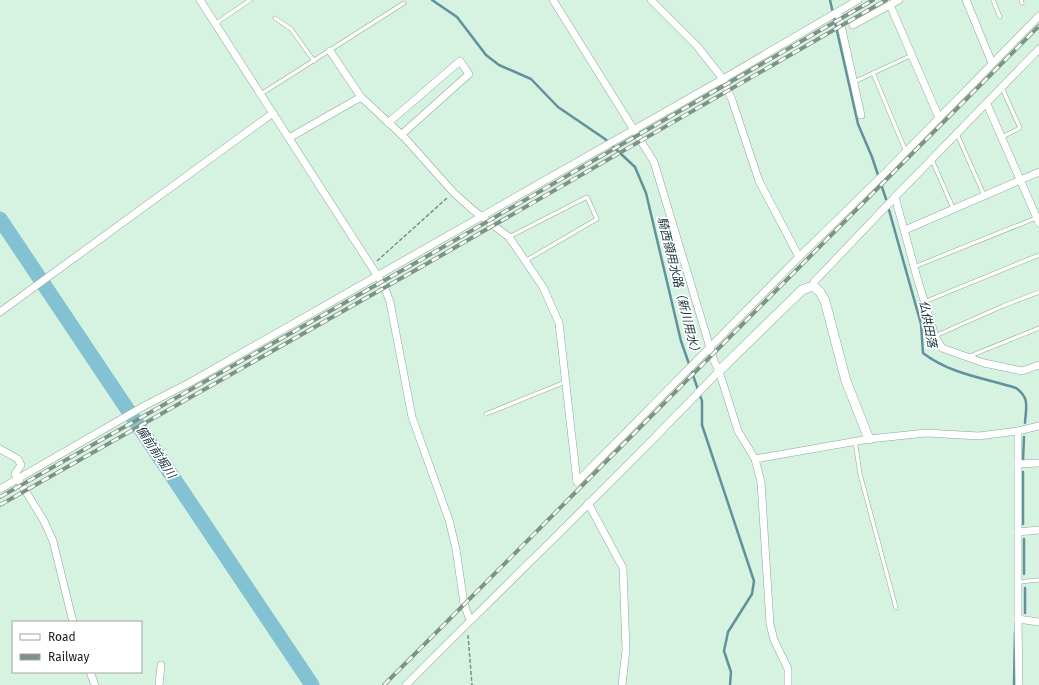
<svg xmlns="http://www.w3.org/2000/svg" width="1039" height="685" viewBox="0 0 1039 685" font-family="'Fira Sans','Noto Sans JP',sans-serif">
<rect width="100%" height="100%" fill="#d6f3e1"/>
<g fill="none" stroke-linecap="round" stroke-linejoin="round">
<g stroke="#61919c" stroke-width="2.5">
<polyline points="432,0 457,17 486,55 499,65 531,79 558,107 605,139 635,167 646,193 681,341 702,401 702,425 754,581 752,594 728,632 724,651 731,672 730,685"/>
<polyline points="830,0 858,124 872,157 886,199"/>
<path d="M889 210 921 324 923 353C950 374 984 378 1016 388 1030 398 1026 407 1025 423"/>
<polyline points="1023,460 1024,437"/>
<polyline points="1023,472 1023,524"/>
<polyline points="1024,539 1024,574"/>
<polyline points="1025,588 1025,613"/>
<polyline points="1014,685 1015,632"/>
</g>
<polyline stroke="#82c2d3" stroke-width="15" points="0,219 312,685"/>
<g stroke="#8ca897" stroke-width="4.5">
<g id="service">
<polyline points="993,0 1000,17"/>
<polyline points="1021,0 1022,3"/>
<polyline points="275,18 291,29 314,61"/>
<polyline points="215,24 250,0"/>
<polyline points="873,73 906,152"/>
<polyline points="854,82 912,55"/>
<polyline points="261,94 404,3"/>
<polyline points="957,134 984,195"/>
<polyline points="1002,137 1020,128 1002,88"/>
<polyline points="932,160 953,208"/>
<polyline points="509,237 587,197 597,219 525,261"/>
<polyline points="914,267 1036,218"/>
<polyline points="924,302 1039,255"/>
<polyline points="935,336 1003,306 1039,292"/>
<polyline points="970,356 1039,328"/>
<polyline points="486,414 565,382"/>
<polyline points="855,441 860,474 896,608"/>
<polyline points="1018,582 1039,580"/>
</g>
</g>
<g stroke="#8ca897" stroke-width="8">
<g id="minor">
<polyline points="200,0 384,286 390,302 412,417 449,520 456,549 464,604 470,620"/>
<polyline points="553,0 654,162 714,361 719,371 738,431 755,459 761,482 770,624 774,640 788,669 788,685"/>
<polyline points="966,0 992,63"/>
<polyline points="890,5 939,118"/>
<polyline points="838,12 861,115"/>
<polyline points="853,25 899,0"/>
<polyline points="1039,49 895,197 918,281 935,336 942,348 984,363 1022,371 1039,365"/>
<polyline points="330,51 361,97"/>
<polyline points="987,104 1039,223"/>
<polyline points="388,123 460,61 469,74 401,135"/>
<polyline points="289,138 361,97 404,137 453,192 473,210 509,237 543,287 559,323 577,482"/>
<polyline points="905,230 1039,172"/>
<polyline points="799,257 886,172 1039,16"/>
<polyline points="813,286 814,282 895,197"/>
<polyline points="0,312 273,113"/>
<polyline points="1018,431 1018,619 1039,622"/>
<polyline points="0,449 18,459 21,465 15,474 44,521 53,541 73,622"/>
<polyline points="755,459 869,439 926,433 979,436 1018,431 1039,426"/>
<polyline points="1018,464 1039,463"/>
<polyline points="577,482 799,257 759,181 732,100 723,79 697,46 651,0"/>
<polyline points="0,489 144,406 189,383 723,79 858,0"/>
<polyline points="588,503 623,568 626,650 622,685"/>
<polyline points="1018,532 1039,530"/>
<polyline points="1018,619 1019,685"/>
<polyline points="90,672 95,685"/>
<polyline points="159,685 161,665"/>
<path d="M406 685C510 580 617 479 719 371"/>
</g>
</g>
<g stroke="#8ca897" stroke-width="10">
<polyline id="tertiary" points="719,371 802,290 813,286 820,292 825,301 846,381 869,439"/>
</g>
<g stroke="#7c9084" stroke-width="1.5" stroke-dasharray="4 2" stroke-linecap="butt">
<polyline points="377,261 447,198"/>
<polyline points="468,635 472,685"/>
</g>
<use href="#service" stroke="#fff" stroke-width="3.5"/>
<use href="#minor" stroke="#fff" stroke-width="7"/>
<use href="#tertiary" stroke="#fff" stroke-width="9"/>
<g stroke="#7e9386" stroke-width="4">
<g id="rail">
<polyline points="0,497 417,262 873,0"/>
<polyline points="0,505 421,267 886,0"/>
<polyline points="384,685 1039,26"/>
</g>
</g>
<use href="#rail" stroke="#fff" stroke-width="2.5" stroke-dasharray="8" stroke-linecap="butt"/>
</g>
<g text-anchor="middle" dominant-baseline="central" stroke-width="3.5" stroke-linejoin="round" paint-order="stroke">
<g font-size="12" font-style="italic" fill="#12323a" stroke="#fff">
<text transform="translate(679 287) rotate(76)">騎西領用水路（新川用水）</text>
<text transform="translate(928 324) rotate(79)">仏供田落</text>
<text transform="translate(156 452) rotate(56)">備前前堀川</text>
</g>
</g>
<rect x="12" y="621" width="130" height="52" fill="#ffffff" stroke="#a1a6a3"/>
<rect x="20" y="634" width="20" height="6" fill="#ffffff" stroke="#a1a6a3"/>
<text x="48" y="641" font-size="12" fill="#15201a">Road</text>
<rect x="20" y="654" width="20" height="6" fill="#7e9386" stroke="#a1a6a3"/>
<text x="48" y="661" font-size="12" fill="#15201a">Railway</text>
</svg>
